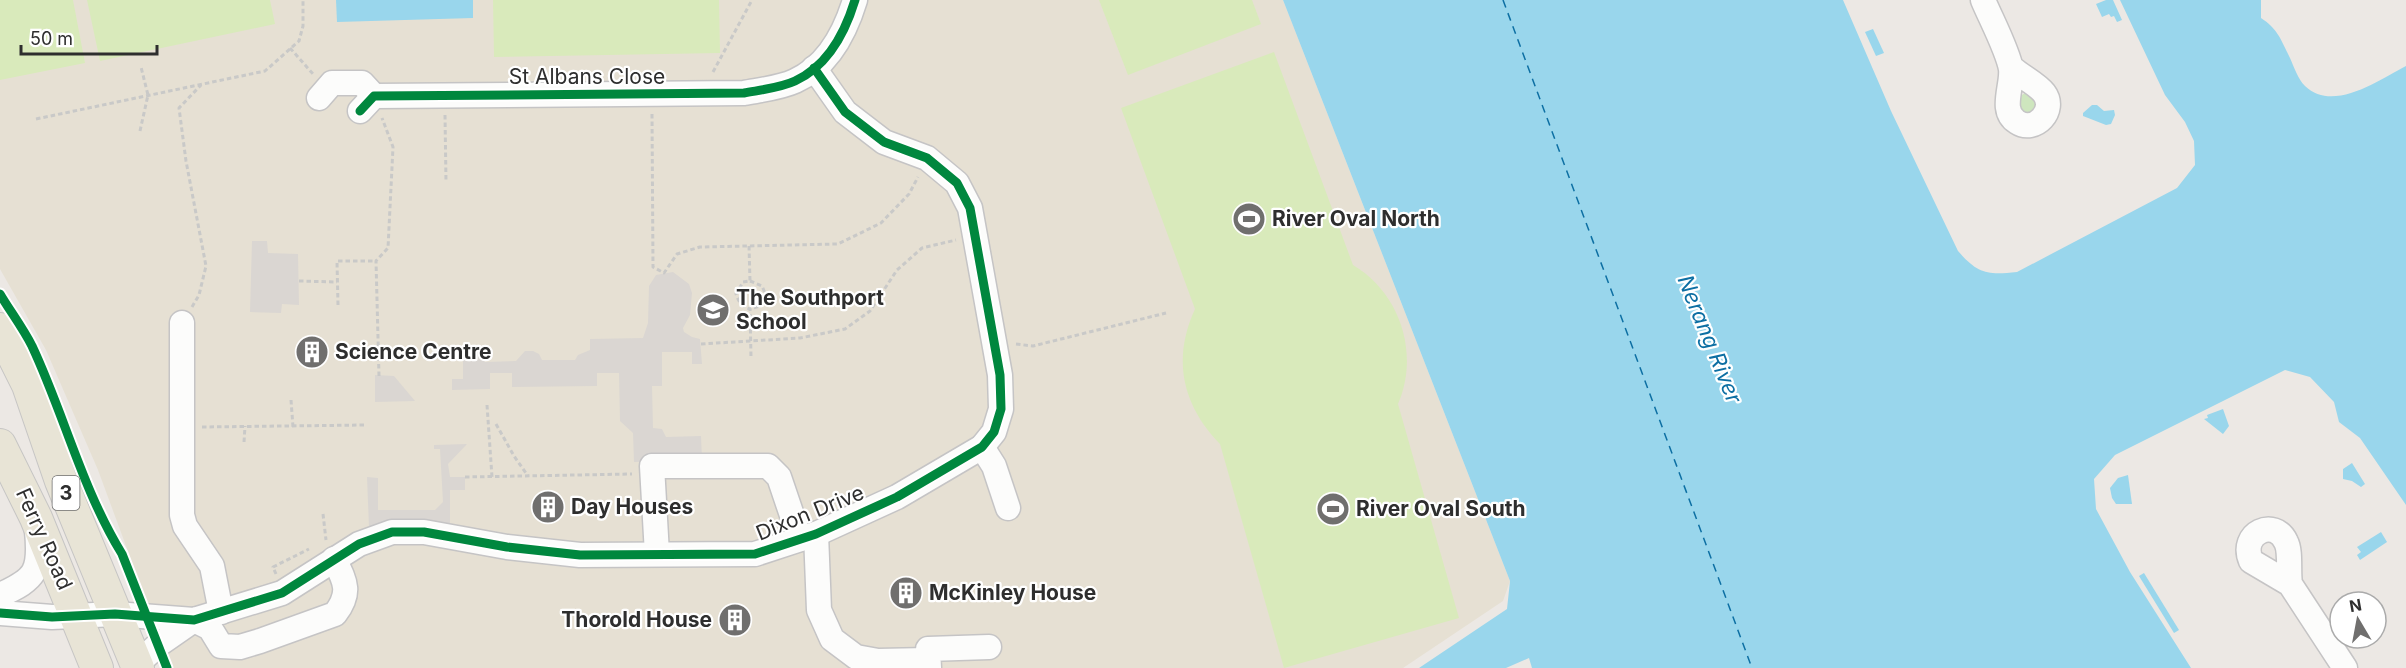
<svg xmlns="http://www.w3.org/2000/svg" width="2406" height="668" font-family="Inter,sans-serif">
  <rect width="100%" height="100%" fill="#ece8e4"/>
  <path fill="#e6e0d3" d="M0,0H1283L1510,581L1503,601L1403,668H171L98,470L46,350L0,269Z"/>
  <path fill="#cee6be" d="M2025,93H2029L2038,99L2035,113L2021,114L2019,97Z"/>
  <g fill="#d9eabb">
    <path d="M0,0H73L85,63L0,80Z"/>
    <path d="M87,0H270L275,24L100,61Z"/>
    <path d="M493,0H719L720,53L494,57Z"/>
    <path d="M1099,0H1252L1261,24L1128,75Z"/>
    <path d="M1274,52L1353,265C1400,293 1420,353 1398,404L1459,618L1284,668L1220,444C1182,405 1172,359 1195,309L1121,108Z"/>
  </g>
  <g fill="#dad6d2">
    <path d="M252,241H267L268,253L298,254L299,305L282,304L281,313L250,312Z"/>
    <path d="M673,272L689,284L692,293L690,315L683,328L684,332L692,337L700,339L702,364H692V352H662V386H652L653,428L662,429L666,437L701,436L702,460L634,462L633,433L620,421L619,373H597V386L512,387V373H490V389L452,390V379H463V351L479,352L485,362L516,361L525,351H533L539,354L542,360H575L578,355L590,350V339L643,338L648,323L649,286L656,275Z"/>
    <path d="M375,375L394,376L415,401L375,402Z"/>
    <path d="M467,444L448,464L450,477H465V490H450V526L392,522L369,527L367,477L378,478V510H435L443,502L440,449H434V445Z"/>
  </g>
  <g fill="#99d6ec">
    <path d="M336,0H473V18L337,22Z"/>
    <path d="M1283,0H1843L1891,111L1958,251C1978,274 1987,275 2017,272L2177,188L2195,165L2194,141L2185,122L2165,95L2120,0H2261V18C2278,29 2281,40 2290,58C2294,67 2298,79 2305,86C2333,113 2379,80 2406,66V505L2360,438L2339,422L2334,402L2310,377L2285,370L2115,455L2094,479L2096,509L2130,572L2191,668H1532L1529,658L1506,668H1419L1507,609L1510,581Z"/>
    <path d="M2106,0H2113L2122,20L2117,22L2114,16L2111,17L2109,14L2102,17L2096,4Z"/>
    <path d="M1873,29L1884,53L1876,56L1865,32Z"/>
    <path d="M2092,105H2097L2104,111L2114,110L2115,115L2111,124L2106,125L2083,116V113Z"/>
    <path d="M2223,409L2229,426L2223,434L2204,419L2208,418L2207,415Z"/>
    <path d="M2352,463L2365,484L2361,487L2352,481L2343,479V469Z"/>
    <path d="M2128,475L2132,504H2116L2112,498L2110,488L2118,478Z"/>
    <path d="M2381,532L2387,542L2360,560L2357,555L2361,552L2357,547Z"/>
    <path d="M2144,573L2179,630L2174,633L2139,576Z"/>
  </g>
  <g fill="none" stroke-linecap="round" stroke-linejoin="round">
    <path stroke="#0d6fa3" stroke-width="1.5" stroke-dasharray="8 6" stroke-linecap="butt" d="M1503,0L1752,668"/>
    <g stroke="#c5c4c5" stroke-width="27">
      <g id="minor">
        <path d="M1983,0C1991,19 2008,51 2011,69C2013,86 1999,111 2017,122C2035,134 2057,110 2044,93C2036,83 2020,76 2011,67"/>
        <path d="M319,98L332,83H362L374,96"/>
        <path d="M360,111L374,96L744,93C760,90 780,88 795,81C828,66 845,33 855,0"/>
        <path d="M182,323V515L185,526L212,566L221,612"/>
        <path d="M982,447L994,466L1008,508"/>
        <path d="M816,534L819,610L832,639L856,657L878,661L928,660"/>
        <path d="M657,554L652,466H768L779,477L800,539"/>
        <path d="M2290,584C2288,572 2291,551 2286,542C2275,517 2239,533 2251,561L2290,584L2345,668"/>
        <path d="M0,595C36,579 41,571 37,531"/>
        <path d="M0,613L52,617L115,614L194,620L282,593L359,544L392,532H424L507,547L580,555L755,554L816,534L897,497L982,447L994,432L1001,409L1000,375L970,208L957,183L927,158L884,142L845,112L814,68"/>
        <path d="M136,665L158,645L194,620L210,628L221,646L240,647L260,641L335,614C352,592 345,581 334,559"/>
        <path d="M929,668L928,649L989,647"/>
      </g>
    </g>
    <g stroke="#c6c5c4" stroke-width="34">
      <g id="major">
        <path d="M0,329L28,385L61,481L138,668"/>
        <path d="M0,445L36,518L97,668"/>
      </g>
    </g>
    <g stroke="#c9c9c8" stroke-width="3" stroke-dasharray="4.5 3" stroke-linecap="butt">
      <path d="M290,48L313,74"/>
      <path d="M713,72L752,0"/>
      <path d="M652,114L653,267L664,273L677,254L700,247L838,244L881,223L909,194L918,177"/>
      <path d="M445,115L446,182"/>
      <path d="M36,119L265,71L299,41L303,26V0"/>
      <path d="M140,131L148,95L141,67"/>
      <path d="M749,246L750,281L743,282L736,294C739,302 741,306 750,309L751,358"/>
      <path d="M299,281L337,282"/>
      <path d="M750,281L762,286L765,293V301L760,306L750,309"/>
      <path d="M338,305L337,261H376"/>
      <path d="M192,307L199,295L206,266L186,161L179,108L201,85"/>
      <path d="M701,344L800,338L845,329L870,311L897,270L922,248L956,240"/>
      <path d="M1016,344L1033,346L1166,313"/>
      <path d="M379,376L376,261L388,248L393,147L382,118"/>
      <path d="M291,400L293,427"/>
      <path d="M487,405L492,477"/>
      <path d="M496,424L514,456L528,476"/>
      <path d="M202,427L366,425"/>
      <path d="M244,442L245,426"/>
      <path d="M465,477L632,474"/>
      <path d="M323,514L326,540"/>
      <path d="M276,574L273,567L309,549"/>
    </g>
    <use href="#minor" stroke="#fcfcfb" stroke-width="24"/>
    <use href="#major" stroke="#e8e4d6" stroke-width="32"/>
    <g stroke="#fff" stroke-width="13">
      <g id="cycleway">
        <path d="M360,111L374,96L744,93C760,90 780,88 795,81C828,66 845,33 855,0"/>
        <path d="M0,294C10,311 23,328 32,346C64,414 82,489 122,554L167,668"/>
        <path d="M0,613L52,617L115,614L194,620L282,593L359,544L392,532H424L507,547L580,555L755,554L816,534L897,497L982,447L994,432L1001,409L1000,375L970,208L957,183L927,158L884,142L845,112L814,68"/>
      </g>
    </g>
    <use href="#cycleway" stroke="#00873e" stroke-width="9"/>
  </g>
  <defs>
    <g id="stadium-disc" transform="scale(1.725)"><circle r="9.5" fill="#706f6e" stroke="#fff"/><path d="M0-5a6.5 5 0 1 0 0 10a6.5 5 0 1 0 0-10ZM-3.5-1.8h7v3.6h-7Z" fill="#fff"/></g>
    <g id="school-disc" transform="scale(1.725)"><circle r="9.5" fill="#706f6e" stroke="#fff"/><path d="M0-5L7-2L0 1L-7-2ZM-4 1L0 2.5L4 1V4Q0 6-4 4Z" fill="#fff"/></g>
    <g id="building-disc" transform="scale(1.725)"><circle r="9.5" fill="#706f6e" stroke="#fff"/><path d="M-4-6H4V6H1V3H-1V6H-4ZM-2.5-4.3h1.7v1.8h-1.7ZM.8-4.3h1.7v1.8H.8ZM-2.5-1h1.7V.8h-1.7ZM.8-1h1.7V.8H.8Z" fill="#fff"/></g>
  </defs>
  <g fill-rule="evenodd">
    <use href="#stadium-disc" x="1249" y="219"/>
    <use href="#school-disc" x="713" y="310"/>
    <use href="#building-disc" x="312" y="352"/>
    <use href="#building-disc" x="548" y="507"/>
    <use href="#stadium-disc" x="1333" y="509"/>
    <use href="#building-disc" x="906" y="593"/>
    <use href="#building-disc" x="735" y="620"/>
  </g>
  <g text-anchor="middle" stroke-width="4.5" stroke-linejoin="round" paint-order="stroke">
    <rect fill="#fff" stroke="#6d6d6d" stroke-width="1.5" x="52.5" y="476" width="27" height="34" rx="4.5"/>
    <g font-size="20" font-weight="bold" fill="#2e2e2e">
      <text x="66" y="500">3</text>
    </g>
    <g font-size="21" fill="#2e2e2e" stroke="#fff">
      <text x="587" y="84">St Albans Close</text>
      <text transform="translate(810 513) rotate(-22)" y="7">Dixon Drive</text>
      <text transform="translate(44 539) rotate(66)" y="7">Ferry Road</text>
    </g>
    <g font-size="21" font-weight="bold" fill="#2e2e2e" stroke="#fff" text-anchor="start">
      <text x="1272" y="226">River Oval North</text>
      <text x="736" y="305">The Southport<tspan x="736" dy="24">School</tspan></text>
      <text x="335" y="359">Science Centre</text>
      <text x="571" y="514">Day Houses</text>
      <text x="1356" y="516">River Oval South</text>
      <text x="929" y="600">McKinley House</text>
      <text x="712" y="627" text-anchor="end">Thorold House</text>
    </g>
    <g font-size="22" font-style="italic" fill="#0d6fa3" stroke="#fff">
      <text transform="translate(1710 339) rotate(68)" y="8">Nerang River</text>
    </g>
  </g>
  <g transform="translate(2358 620) rotate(350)"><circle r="28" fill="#ffffff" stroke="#ababab" stroke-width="1.5"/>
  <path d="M0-4.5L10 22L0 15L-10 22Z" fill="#706f6e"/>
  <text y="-9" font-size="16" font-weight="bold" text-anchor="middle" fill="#2e2e2e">N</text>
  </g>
  <path d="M21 45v9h136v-9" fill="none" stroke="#2e2e2e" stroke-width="3"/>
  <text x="30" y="45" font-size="18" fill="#2e2e2e" stroke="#ffffff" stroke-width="4.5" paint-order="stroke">50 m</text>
</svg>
